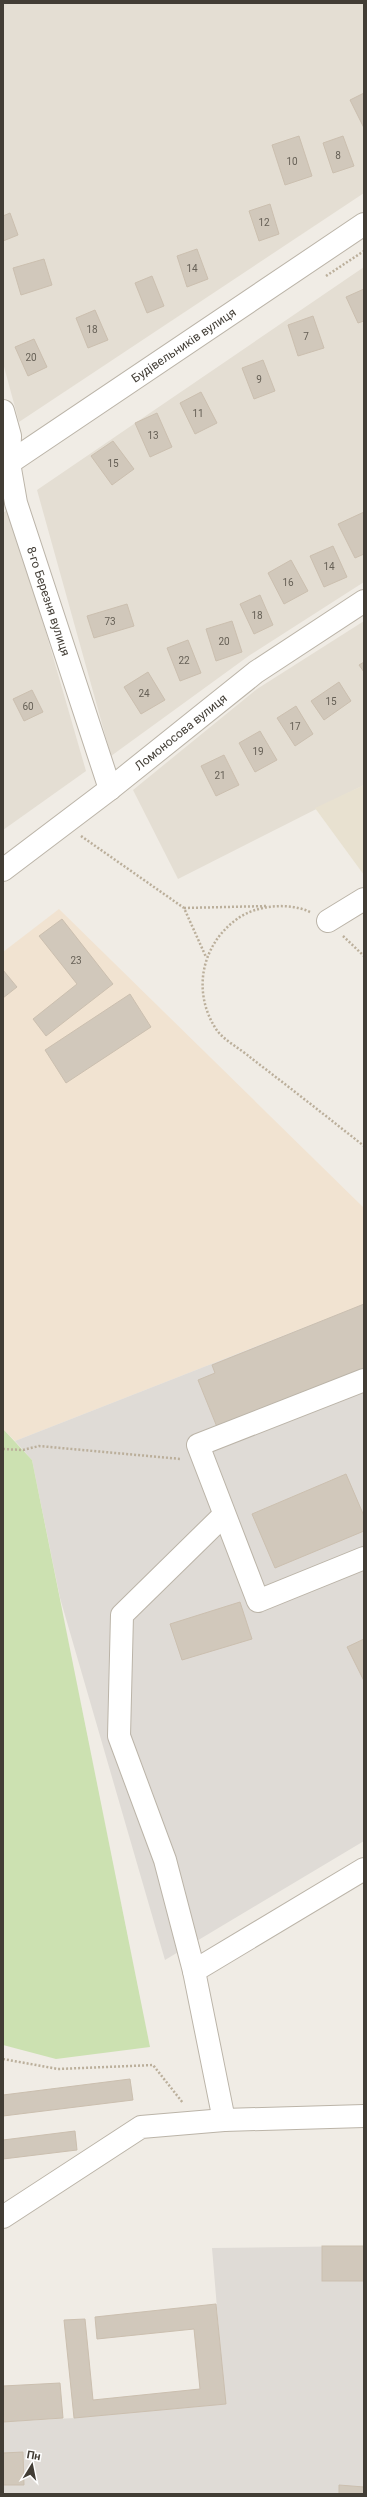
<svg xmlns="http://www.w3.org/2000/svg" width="367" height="2497" font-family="Roboto,sans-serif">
  <rect width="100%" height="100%" fill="#f0ece5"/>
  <g fill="#e4ded3">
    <path d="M3,3H364V193L19,422L3,363Z"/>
    <path d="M364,267V582L250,655L111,756L37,490Z"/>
    <path d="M10,508L86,771L3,830V513Z"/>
    <path d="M364,621V785L178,879L133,790L257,689Z"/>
  </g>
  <path fill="#f1e3d1" d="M59,909L364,1208V1304L15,1441L3,1429V952Z"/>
  <g fill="#dfdbd6">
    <path d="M364,1304V1841L165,1960L60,1598L32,1460L15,1441Z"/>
    <path d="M364,2246V2494H3V2422L74,2418L225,2404L212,2248Z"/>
  </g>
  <path fill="#e8e1d0" d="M364,785V875L315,808Z"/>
  <path fill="#cce1b1" d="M3,1429L32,1460L150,2047L56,2059L3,2045Z"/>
  <g fill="#d1c8bb" stroke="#cbbfaf">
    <path d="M364,93V128L350,100Z"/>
    <path d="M299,136L312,176L285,185L272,145Z"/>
    <path d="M343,136L354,166L333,173L323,143Z"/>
    <path d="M270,204L279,234L259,241L249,211Z"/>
    <path d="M10,213L18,235L3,241V216Z"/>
    <path d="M197,249L208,279L187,287L177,256Z"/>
    <path d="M44,259L52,285L21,295L13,268Z"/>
    <path d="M152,276L164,306L147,313L135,283Z"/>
    <path d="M364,289V321L358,323L346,297Z"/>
    <path d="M95,310L108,340L88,348L76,318Z"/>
    <path d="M313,316L324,348L298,356L288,325Z"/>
    <path d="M34,339L47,367L28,376L15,347Z"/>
    <path d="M263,360L275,391L254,399L242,368Z"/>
    <path d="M201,392L217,423L195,434L180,403Z"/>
    <path d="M157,413L172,447L150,457L135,423Z"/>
    <path d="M113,441L134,469L112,485L91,456Z"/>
    <path d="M364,512V554L355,558L338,524Z"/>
    <path d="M333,546L347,577L324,587L310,556Z"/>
    <path d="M291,560L308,591L284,604L268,573Z"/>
    <path d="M260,595L273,625L254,634L240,604Z"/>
    <path d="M127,604L134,626L94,638L87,616Z"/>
    <path d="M232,621L242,652L216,661L206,629Z"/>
    <path d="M188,640L201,673L180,681L167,648Z"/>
    <path d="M364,662V672L359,665Z"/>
    <path d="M148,672L165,700L141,714L124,687Z"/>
    <path d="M339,682L351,701L324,720L311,701Z"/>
    <path d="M32,690L43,712L24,721L13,699Z"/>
    <path d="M296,706L313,734L295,746L277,718Z"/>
    <path d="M260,731L277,760L255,772L239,743Z"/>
    <path d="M224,755L239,785L216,796L201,766Z"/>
    <path d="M62,919L113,984L46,1036L33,1019L77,984L39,936Z"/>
    <path d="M3,970L17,987L3,998Z"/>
    <path d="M130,994L151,1027L66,1083L45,1050Z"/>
    <path d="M364,1304V1369L217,1427L198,1380L215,1373L212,1365Z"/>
    <path d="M346,1474L364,1516V1531L275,1568L252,1514Z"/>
    <path d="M240,1602L252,1639L182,1660L170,1624Z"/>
    <path d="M364,1639V1681L347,1647Z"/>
    <path d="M130,2079L133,2100L3,2116V2095Z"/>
    <path d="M75,2131L77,2150L3,2159V2140Z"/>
    <rect x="322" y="2246" width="42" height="35"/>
    <path d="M216,2304L226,2404L74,2418L64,2320L85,2319L93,2400L200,2389L194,2329L97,2339L95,2317Z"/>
    <path d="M60,2383L63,2418L3,2422V2386Z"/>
    <path d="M23,2452L24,2485H3V2453Z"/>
    <path d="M339,2485L364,2487V2494H339Z"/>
  </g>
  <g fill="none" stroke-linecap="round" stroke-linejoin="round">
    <g stroke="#bbb4a8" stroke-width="24">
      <g id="minor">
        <path id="s1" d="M3,411L10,436L9,463L16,503L110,789"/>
        <path id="s2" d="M3,467L364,224"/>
        <path id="s3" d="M3,870L110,789L256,672L364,601"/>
        <path d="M328,921L364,899"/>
        <path d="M364,1380L198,1445L258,1601L364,1558"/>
        <path d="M194,1971L165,1860L119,1736L122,1615L224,1515"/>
        <path d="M224,2120L194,1971L364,1869"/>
        <path d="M3,2217L141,2127L224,2120L364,2116"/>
      </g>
    </g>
    <g stroke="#bbaf9b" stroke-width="2.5" stroke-dasharray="2 2" stroke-linecap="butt">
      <path d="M326,276L364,251"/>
      <path d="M81,836L184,908L206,957"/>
      <path d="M184,908L268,906"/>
      <path d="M310,912C289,902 256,905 237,919C201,945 192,992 216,1029C223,1040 241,1049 251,1058C289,1087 326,1116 364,1146"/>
      <path d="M343,936L364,956"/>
      <path d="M3,1449L23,1450L39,1446L181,1459"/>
      <path d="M3,2059L58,2069L153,2065L183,2103"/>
    </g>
    <use href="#minor" stroke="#fff" stroke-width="22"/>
  </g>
  <g text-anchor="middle" stroke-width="3" stroke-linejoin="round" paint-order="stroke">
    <g font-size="10" fill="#666056">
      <text x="338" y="159">8</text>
      <text x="292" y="165">10</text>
      <text x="264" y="226">12</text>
      <text x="192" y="272">14</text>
      <text x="92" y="333">18</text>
      <text x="306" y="340">7</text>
      <text x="31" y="361">20</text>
      <text x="259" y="383">9</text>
      <text x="198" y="417">11</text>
      <text x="153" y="439">13</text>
      <text x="113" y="467">15</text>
      <text x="329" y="570">14</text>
      <text x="288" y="586">16</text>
      <text x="257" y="619">18</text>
      <text x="110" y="625">73</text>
      <text x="224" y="645">20</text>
      <text x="184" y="664">22</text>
      <text x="144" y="697">24</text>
      <text x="331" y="705">15</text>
      <text x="28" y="710">60</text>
      <text x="295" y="730">17</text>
      <text x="258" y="755">19</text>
      <text x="220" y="779">21</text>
      <text x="76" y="964">23</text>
    </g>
    <g font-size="12" fill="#423d35" stroke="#fff">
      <text dy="4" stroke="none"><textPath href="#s2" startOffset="218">Будівельників вулиця</textPath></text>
      <text dy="4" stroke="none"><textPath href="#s1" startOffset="197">8-го Березня вулиця</textPath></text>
      <text dy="4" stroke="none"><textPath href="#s3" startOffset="225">Ломоносова вулиця</textPath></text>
    </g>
  </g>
  <rect width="367" height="2497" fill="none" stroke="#423d35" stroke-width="8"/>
  <g transform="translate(32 2465) rotate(10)" stroke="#ffffff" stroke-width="3" paint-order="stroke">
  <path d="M0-3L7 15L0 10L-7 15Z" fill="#423d35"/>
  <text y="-6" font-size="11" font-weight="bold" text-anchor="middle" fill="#423d35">Пн</text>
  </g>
</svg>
